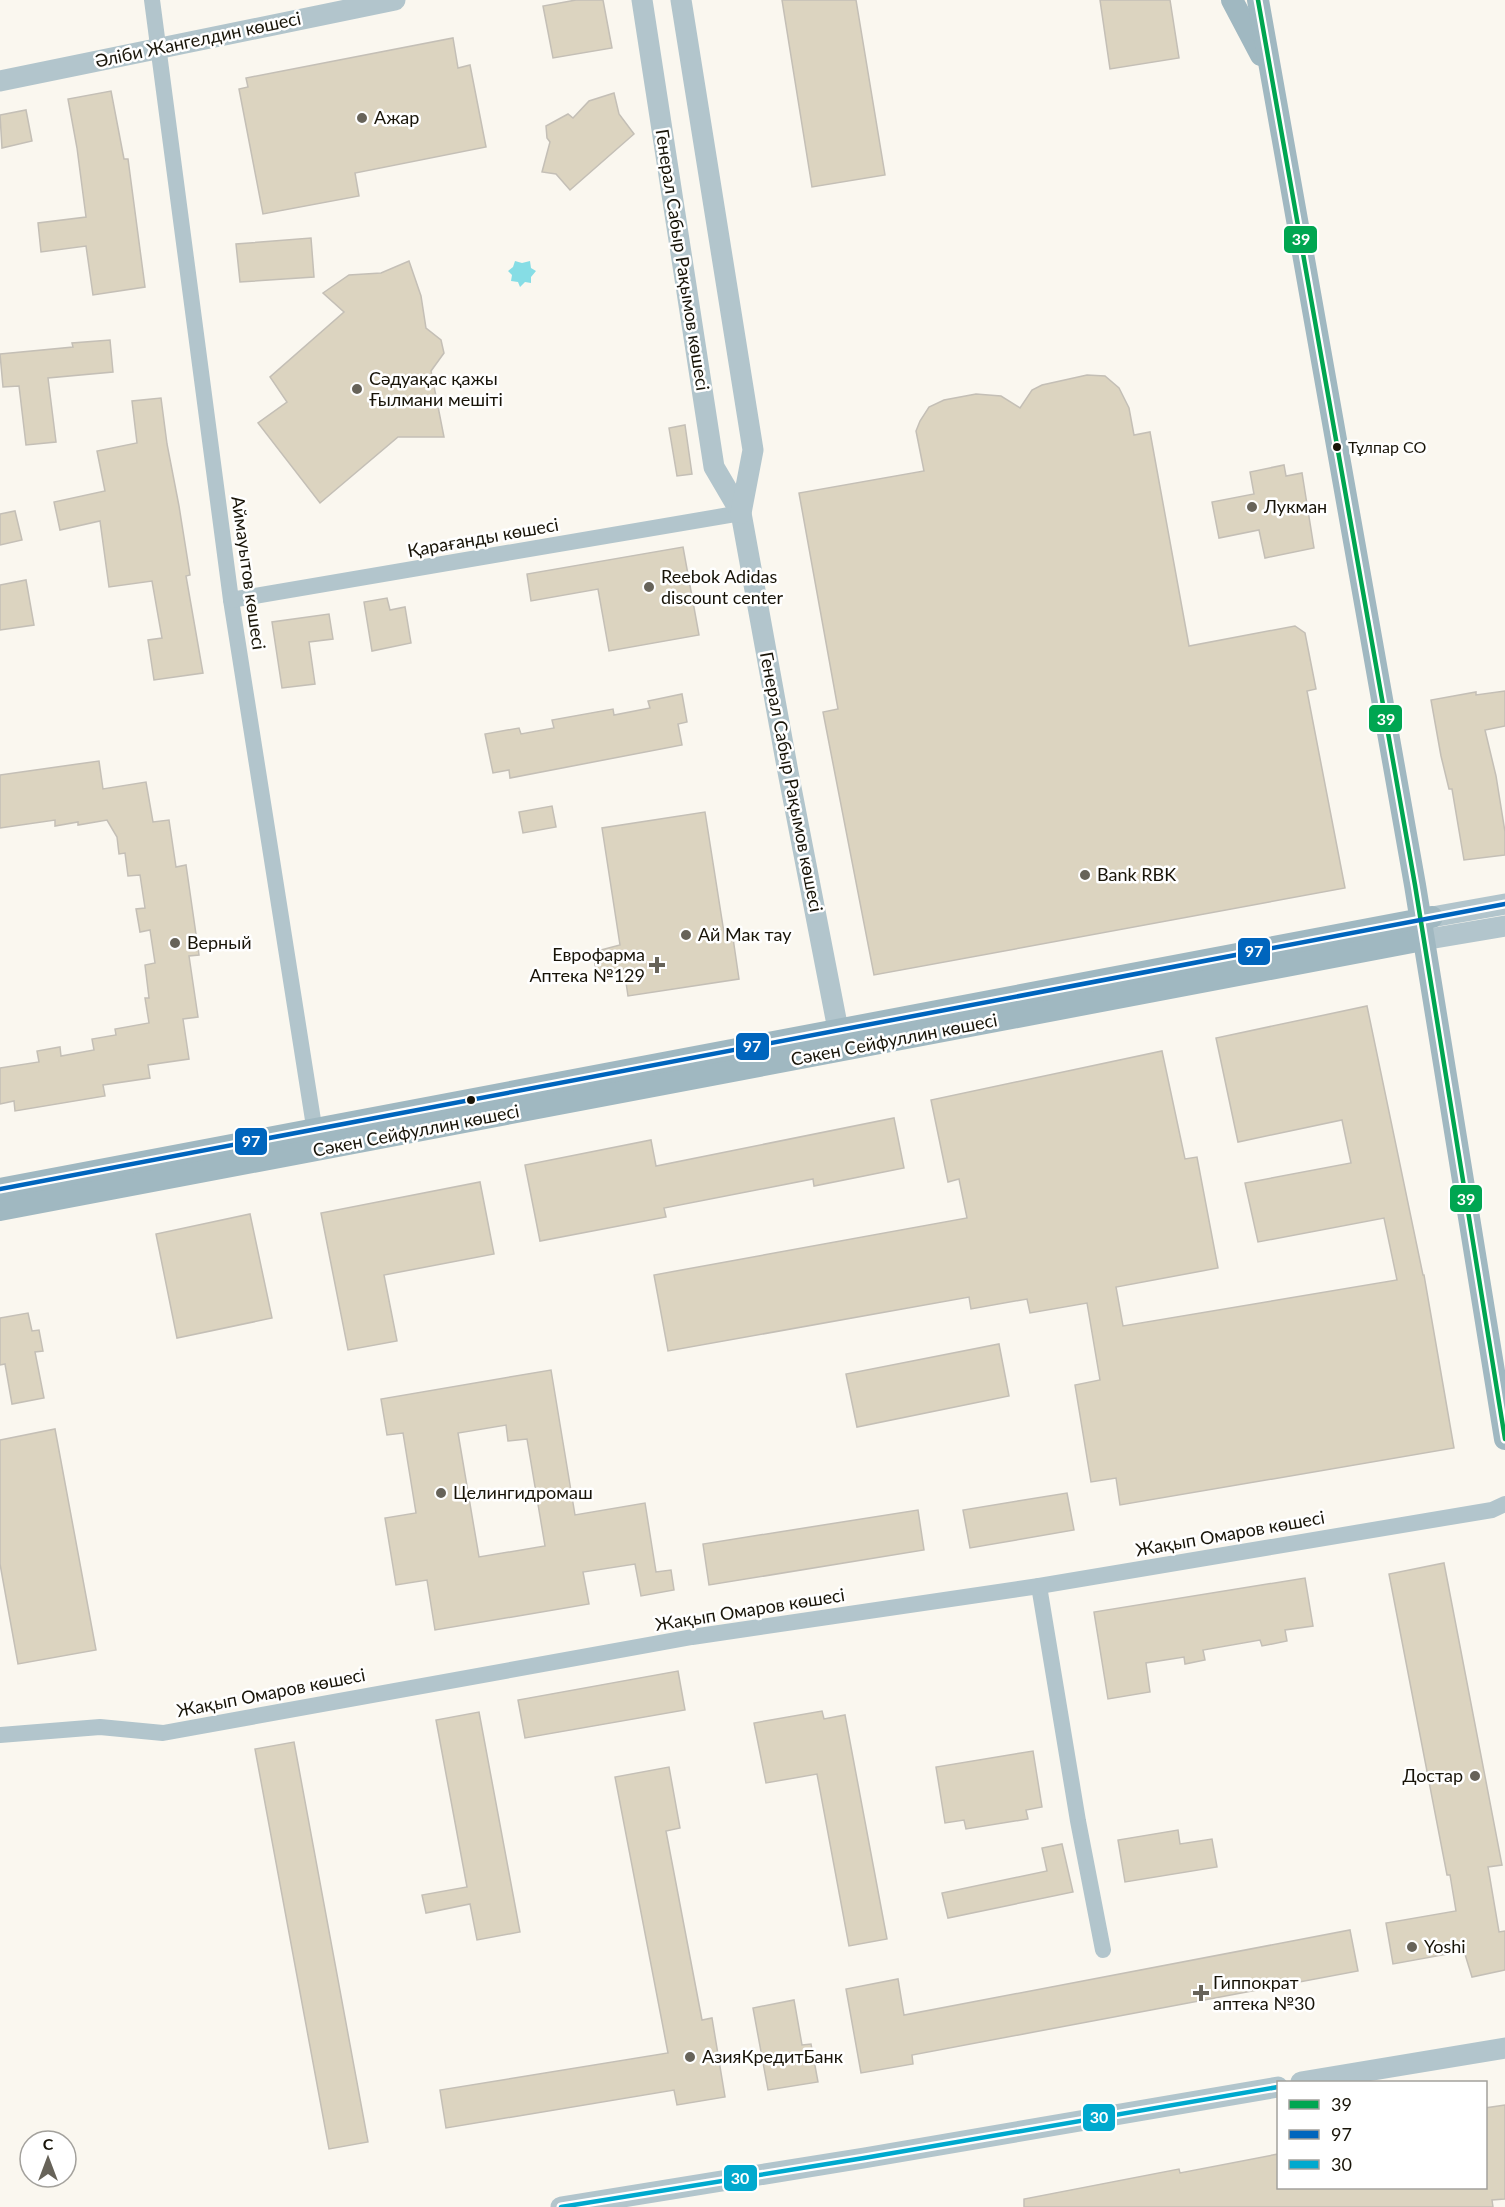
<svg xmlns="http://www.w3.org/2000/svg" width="1505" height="2207" font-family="Lato,sans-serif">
  <rect width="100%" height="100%" fill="#faf7ef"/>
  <path fill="#86dde5" d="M515,261L522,263L530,261L531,268L536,271L531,277V283L525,282L520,287L518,282L511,281L512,275L508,271L513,267Z"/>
  <g fill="#dcd4c0" stroke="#c4bfb6" stroke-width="1.5" fill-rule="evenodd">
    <path d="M576,0H603L612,48L553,58L543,6Z"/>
    <path d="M782,0H856L885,175L812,187Z"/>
    <path d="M1100,0H1170L1179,58L1110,69Z"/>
    <path d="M453,38L458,68L470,65L486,147L355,173L359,196L263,214L239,89L248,87L246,78Z"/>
    <path d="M111,91L124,159H128L145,287L93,295L86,246L41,252L38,223L86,217L77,148L68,99Z"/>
    <path d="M614,93L619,114L634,134L570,190L556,174L542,172L550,142L547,138L546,126L568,114L573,118L589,101Z"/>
    <path d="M26,110L32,141L2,148L0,115Z"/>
    <path d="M311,238L314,277L240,282L236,244Z"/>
    <path d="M409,261L421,296L426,328L441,340L444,353L431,371L444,437H398L320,503L258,423L287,402L270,377L344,312L323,293L349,275L381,273Z"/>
    <path d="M110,340L113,372L48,378L56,442L26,445L19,386L3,387L0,354L73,347L72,343Z"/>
    <path d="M1087,375L1105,376L1119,388L1129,408L1134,435L1150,432L1189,646L1295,626L1305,633L1316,689L1307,691L1345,888L874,975L823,712L838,709L799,493L924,471L916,431L920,421L929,407L944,400L976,394L1001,396L1020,408L1032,390L1042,385Z"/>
    <path d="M161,398L167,444L179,506L190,575L186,576L203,673L154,680L148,640L162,638L152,581L109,587L100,521L60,530L54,502L105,491L97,451L137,443L132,401Z"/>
    <path d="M685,425L692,474L677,476L669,428Z"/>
    <path d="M1284,465L1286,476L1302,473L1314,548L1265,558L1259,530L1219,538L1212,502L1254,494L1250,472Z"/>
    <path d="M15,511L22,540L0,545V514Z"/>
    <path d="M683,547L699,635L609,651L598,589L531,601L527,574Z"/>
    <path d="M26,580L34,625L0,630V585Z"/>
    <path d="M387,598L390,610L405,607L411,643L372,651L364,602Z"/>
    <path d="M329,614L333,639L309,642L315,684L282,688L272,622Z"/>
    <path d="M1505,691V726L1485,730L1496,776L1505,832V855L1464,860L1452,789H1449L1441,756L1431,700L1476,692V695Z"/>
    <path d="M682,694L687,722L678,724L682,745L510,778L509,770L493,773L485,734L519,728L521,734L554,728L552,720L613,709L614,715L650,708L648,701Z"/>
    <path d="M99,761L103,789L146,782L153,822L169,820L176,867L186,865L199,955L189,956L198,1017L183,1019L189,1059L148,1065L150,1078L103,1085L105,1096L15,1111L14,1101L0,1104V1068L39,1062L37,1051L60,1047L61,1056L94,1050L92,1039L116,1035L115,1029L149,1023L145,998H149L145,965L155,963L150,930L140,932L136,909L145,908L140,875L128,876L125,853L119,854L117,837L107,820L78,825V822L55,826V820L0,828V775Z"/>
    <path d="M552,806L556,827L523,833L519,812Z"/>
    <path d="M705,812L725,939L733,938L739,979L628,996L624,969L596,971L593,952L620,945L602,828Z"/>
    <path d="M1367,1006L1423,1275H1424L1454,1448L1120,1505L1116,1478L1091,1482L1075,1385L1100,1380L1087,1303L1030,1313L1027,1299L971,1309L969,1297L668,1351L654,1275L967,1218L959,1179L948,1182L931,1100L1162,1051L1185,1159L1197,1157L1218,1268L1116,1287L1123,1326L1397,1280L1384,1218L1258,1242L1245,1183L1351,1163L1342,1120L1238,1142L1216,1038Z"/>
    <path d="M894,1118L904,1168L814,1186L813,1179L664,1208L666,1217L540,1241L525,1165L651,1140L656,1166Z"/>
    <path d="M480,1182L494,1254L384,1275L397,1341L348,1350L321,1213Z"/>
    <path d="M250,1214L272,1318L177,1338L156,1234Z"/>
    <path d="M28,1313L32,1331L39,1330L43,1351L35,1352L44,1398L12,1404L5,1364L0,1365V1318Z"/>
    <path d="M999,1344L1009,1396L857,1427L846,1374Z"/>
    <path d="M551,1370L575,1515L645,1503L656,1572L671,1570L674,1590L641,1596L635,1564L583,1572L589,1604L435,1630L427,1580L396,1585L385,1518L416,1513L403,1433L387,1435L381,1399ZM506,1425L508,1441L527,1439L545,1546L479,1557L458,1433Z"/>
    <path d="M55,1429L96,1650L18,1664L0,1564V1440Z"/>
    <path d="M1067,1493L1074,1530L970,1548L963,1510Z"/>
    <path d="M918,1510L924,1550L709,1585L703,1544Z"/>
    <path d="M1444,1563L1502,1865L1488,1867L1499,1932L1505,1931V1970L1472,1977L1464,1951L1393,1964L1386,1923L1456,1911L1450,1875H1447L1389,1574Z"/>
    <path d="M1305,1578L1313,1626L1285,1630L1287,1641L1262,1646L1260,1640L1203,1650L1205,1660L1185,1664L1184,1657L1146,1663L1150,1692L1108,1699L1094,1612Z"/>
    <path d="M678,1671L685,1710L525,1738L518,1700Z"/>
    <path d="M822,1711L824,1719L845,1715L887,1939L849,1946L817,1774L766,1783L754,1723Z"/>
    <path d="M479,1712L520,1932L477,1940L470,1904L426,1913L422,1895L467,1887L436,1720Z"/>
    <path d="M294,1742L368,2142L329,2149L255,1749Z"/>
    <path d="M1033,1751L1042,1807L1026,1810L1028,1819L966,1829L964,1820L945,1823L936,1767Z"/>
    <path d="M669,1767L680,1828L666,1831L702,2020L712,2018L725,2097L677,2105L674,2090L446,2128L440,2090L668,2053L615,1777Z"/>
    <path d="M1178,1830L1180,1844L1212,1839L1217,1867L1125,1882L1118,1840Z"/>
    <path d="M1062,1844L1073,1892L948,1918L942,1893L1047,1871L1042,1848Z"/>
    <path d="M1350,1930L1358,1971L912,2055L913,2064L861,2073L846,1989L898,1979L904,2015Z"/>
    <path d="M794,2000L802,2045L811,2044L818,2082L768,2090L753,2008Z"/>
    <path d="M1505,2105V2199L1492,2200L1493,2207H1024V2199L1179,2169L1180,2173L1278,2154V2187H1485V2108Z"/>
  </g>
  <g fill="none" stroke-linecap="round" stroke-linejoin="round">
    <g stroke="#b2c5cc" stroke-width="16">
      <path d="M152,0L231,600L316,1139"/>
      <path d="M231,600L741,513"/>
      <path d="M1039,1586L1078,1821L1103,1950"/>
      <path d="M0,1735L100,1727L163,1733L692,1637L1039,1586L1492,1510L1505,1504"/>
    </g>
    <g stroke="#b2c5cc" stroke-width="21">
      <path d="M642,0L714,467L741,513L788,772L841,1045"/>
      <path d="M681,0L753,450L741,513"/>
      <path d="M0,81L395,0"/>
      <path d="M1432,917L1505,904"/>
      <path d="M1423,940L1505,926"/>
      <path d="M1301,2082L1505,2048"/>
      <path d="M561,2207L864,2158L1278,2087"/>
    </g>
    <g stroke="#a0b8c1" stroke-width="22">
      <path d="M1232,0L1261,55"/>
      <path d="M1258,0L1415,885L1505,1439"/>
      <path d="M0,1189L1432,917"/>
      <path d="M0,1210L1423,940"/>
    </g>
    <g stroke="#fff" stroke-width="9">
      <path id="bus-1" d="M1258,0L1415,885L1505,1439"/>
    </g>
    <g stroke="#fff" stroke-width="9">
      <path id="bus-2" d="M0,1189L1505,904"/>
    </g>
    <g stroke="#fff" stroke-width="9">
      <path id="bus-3" d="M561,2207L864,2158L1278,2087"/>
    </g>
    <use href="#bus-1" stroke="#00a651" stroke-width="4.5"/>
    <use href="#bus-2" stroke="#0065bd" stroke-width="4.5"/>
    <use href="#bus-3" stroke="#00a9ce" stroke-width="4.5"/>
  </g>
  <g fill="#676359" stroke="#fff" stroke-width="2">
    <circle cx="362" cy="118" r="6"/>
    <circle cx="357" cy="389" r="6"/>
    <circle cx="1252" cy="507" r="6"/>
    <circle cx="649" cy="587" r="6"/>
    <circle cx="1085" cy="875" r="6"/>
    <circle cx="686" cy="935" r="6"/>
    <circle cx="175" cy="943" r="6"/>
    <path d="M654 956h6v6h6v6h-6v6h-6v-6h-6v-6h6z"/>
    <circle cx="441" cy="1493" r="6"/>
    <circle cx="1475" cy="1776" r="6"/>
    <circle cx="1412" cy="1947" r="6"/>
    <path d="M1198 1984h6v6h6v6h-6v6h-6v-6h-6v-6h6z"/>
    <circle cx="690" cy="2057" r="6"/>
  </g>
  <g fill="#181408" stroke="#fff" stroke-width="2">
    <circle cx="1337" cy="447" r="5"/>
    <circle cx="471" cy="1100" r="5"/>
  </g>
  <g text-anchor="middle" stroke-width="5" stroke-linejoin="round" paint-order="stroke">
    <g font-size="16" fill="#181408" stroke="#fff" text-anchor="start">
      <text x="1348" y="453">Тұлпар СО</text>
    </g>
    <g font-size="18" fill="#181408" stroke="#fff">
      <text transform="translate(198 40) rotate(-12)" y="6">Әліби Жангелдин көшесі</text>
      <text transform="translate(682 260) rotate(81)" y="6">Генерал Сабыр Рақымов көшесі</text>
      <text transform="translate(483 538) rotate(-10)" y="6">Қарағанды көшесі</text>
      <text transform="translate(248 573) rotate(82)" y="6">Аймауытов көшесі</text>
      <text transform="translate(791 782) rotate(79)" y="6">Генерал Сабыр Рақымов көшесі</text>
      <text transform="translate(894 1040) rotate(-11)" y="6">Сәкен Сейфуллин көшесі</text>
      <text transform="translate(416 1131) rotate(-11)" y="6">Сәкен Сейфуллин көшесі</text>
      <text transform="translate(1230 1534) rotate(-10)" y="6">Жақып Омаров көшесі</text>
      <text transform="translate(750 1610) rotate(-9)" y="6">Жақып Омаров көшесі</text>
      <text transform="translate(271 1693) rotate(-11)" y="6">Жақып Омаров көшесі</text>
    </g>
    <g font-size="18" fill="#181408" stroke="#fff" text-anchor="start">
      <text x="374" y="124">Ажар</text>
      <text x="369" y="385">Сәдуақас қажы<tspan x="369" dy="21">Ғылмани мешіті</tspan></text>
      <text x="1264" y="513">Лукман</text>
      <text x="661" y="583">Reebok Adidas<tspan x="661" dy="21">discount center</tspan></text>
      <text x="1097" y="881">Bank RBK</text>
      <text x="698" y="941">Ай Мак тау</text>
      <text x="187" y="949">Верный</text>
      <text x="645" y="961" text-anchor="end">Еврофарма<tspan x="645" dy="21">Аптека №129</tspan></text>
      <text x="453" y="1499">Целингидромаш</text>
      <text x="1463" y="1782" text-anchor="end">Достар</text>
      <text x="1424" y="1953">Yoshi</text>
      <text x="1213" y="1989">Гиппократ<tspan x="1213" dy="21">аптека №30</tspan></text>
      <text x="702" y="2063">АзияКредитБанк</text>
    </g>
  </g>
  <g stroke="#fff" stroke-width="2">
    <rect x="1283" y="225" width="35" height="29" rx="6" fill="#00a651"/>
    <rect x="1368" y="704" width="35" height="29" rx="6" fill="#00a651"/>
    <rect x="1237" y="937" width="34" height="29" rx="6" fill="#0065bd"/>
    <rect x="735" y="1032" width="35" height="29" rx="6" fill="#0065bd"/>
    <rect x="234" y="1127" width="34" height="29" rx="6" fill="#0065bd"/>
    <rect x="1449" y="1184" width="34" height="29" rx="6" fill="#00a651"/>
    <rect x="1082" y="2103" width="34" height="29" rx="6" fill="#00a9ce"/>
    <rect x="723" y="2164" width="35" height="28" rx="6" fill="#00a9ce"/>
  </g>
  <g font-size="16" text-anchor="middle" font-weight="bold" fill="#fff">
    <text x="1301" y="245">39</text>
    <text x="1386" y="725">39</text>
    <text x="1254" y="957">97</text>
    <text x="752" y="1052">97</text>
    <text x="251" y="1147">97</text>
    <text x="1466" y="1205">39</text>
    <text x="1099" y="2123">30</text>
    <text x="740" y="2184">30</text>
  </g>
  <rect x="1277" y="2081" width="210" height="108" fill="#ffffff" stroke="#a3a19c" stroke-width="1.5"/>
  <rect x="1289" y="2100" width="30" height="9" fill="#00a651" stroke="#a3a19c" stroke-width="1.5"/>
  <text x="1331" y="2111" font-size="18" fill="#181408">39</text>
  <rect x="1289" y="2130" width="30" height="9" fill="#0065bd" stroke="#a3a19c" stroke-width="1.5"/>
  <text x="1331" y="2141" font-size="18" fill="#181408">97</text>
  <rect x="1289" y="2160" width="30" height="9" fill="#00a9ce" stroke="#a3a19c" stroke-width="1.5"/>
  <text x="1331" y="2171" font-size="18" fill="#181408">30</text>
  <g transform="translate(48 2159)"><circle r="28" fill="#ffffff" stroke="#a3a19c" stroke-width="1.5"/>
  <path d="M0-4.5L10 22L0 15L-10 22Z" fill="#676359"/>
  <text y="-9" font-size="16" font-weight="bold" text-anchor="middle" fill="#181408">С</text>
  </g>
</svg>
